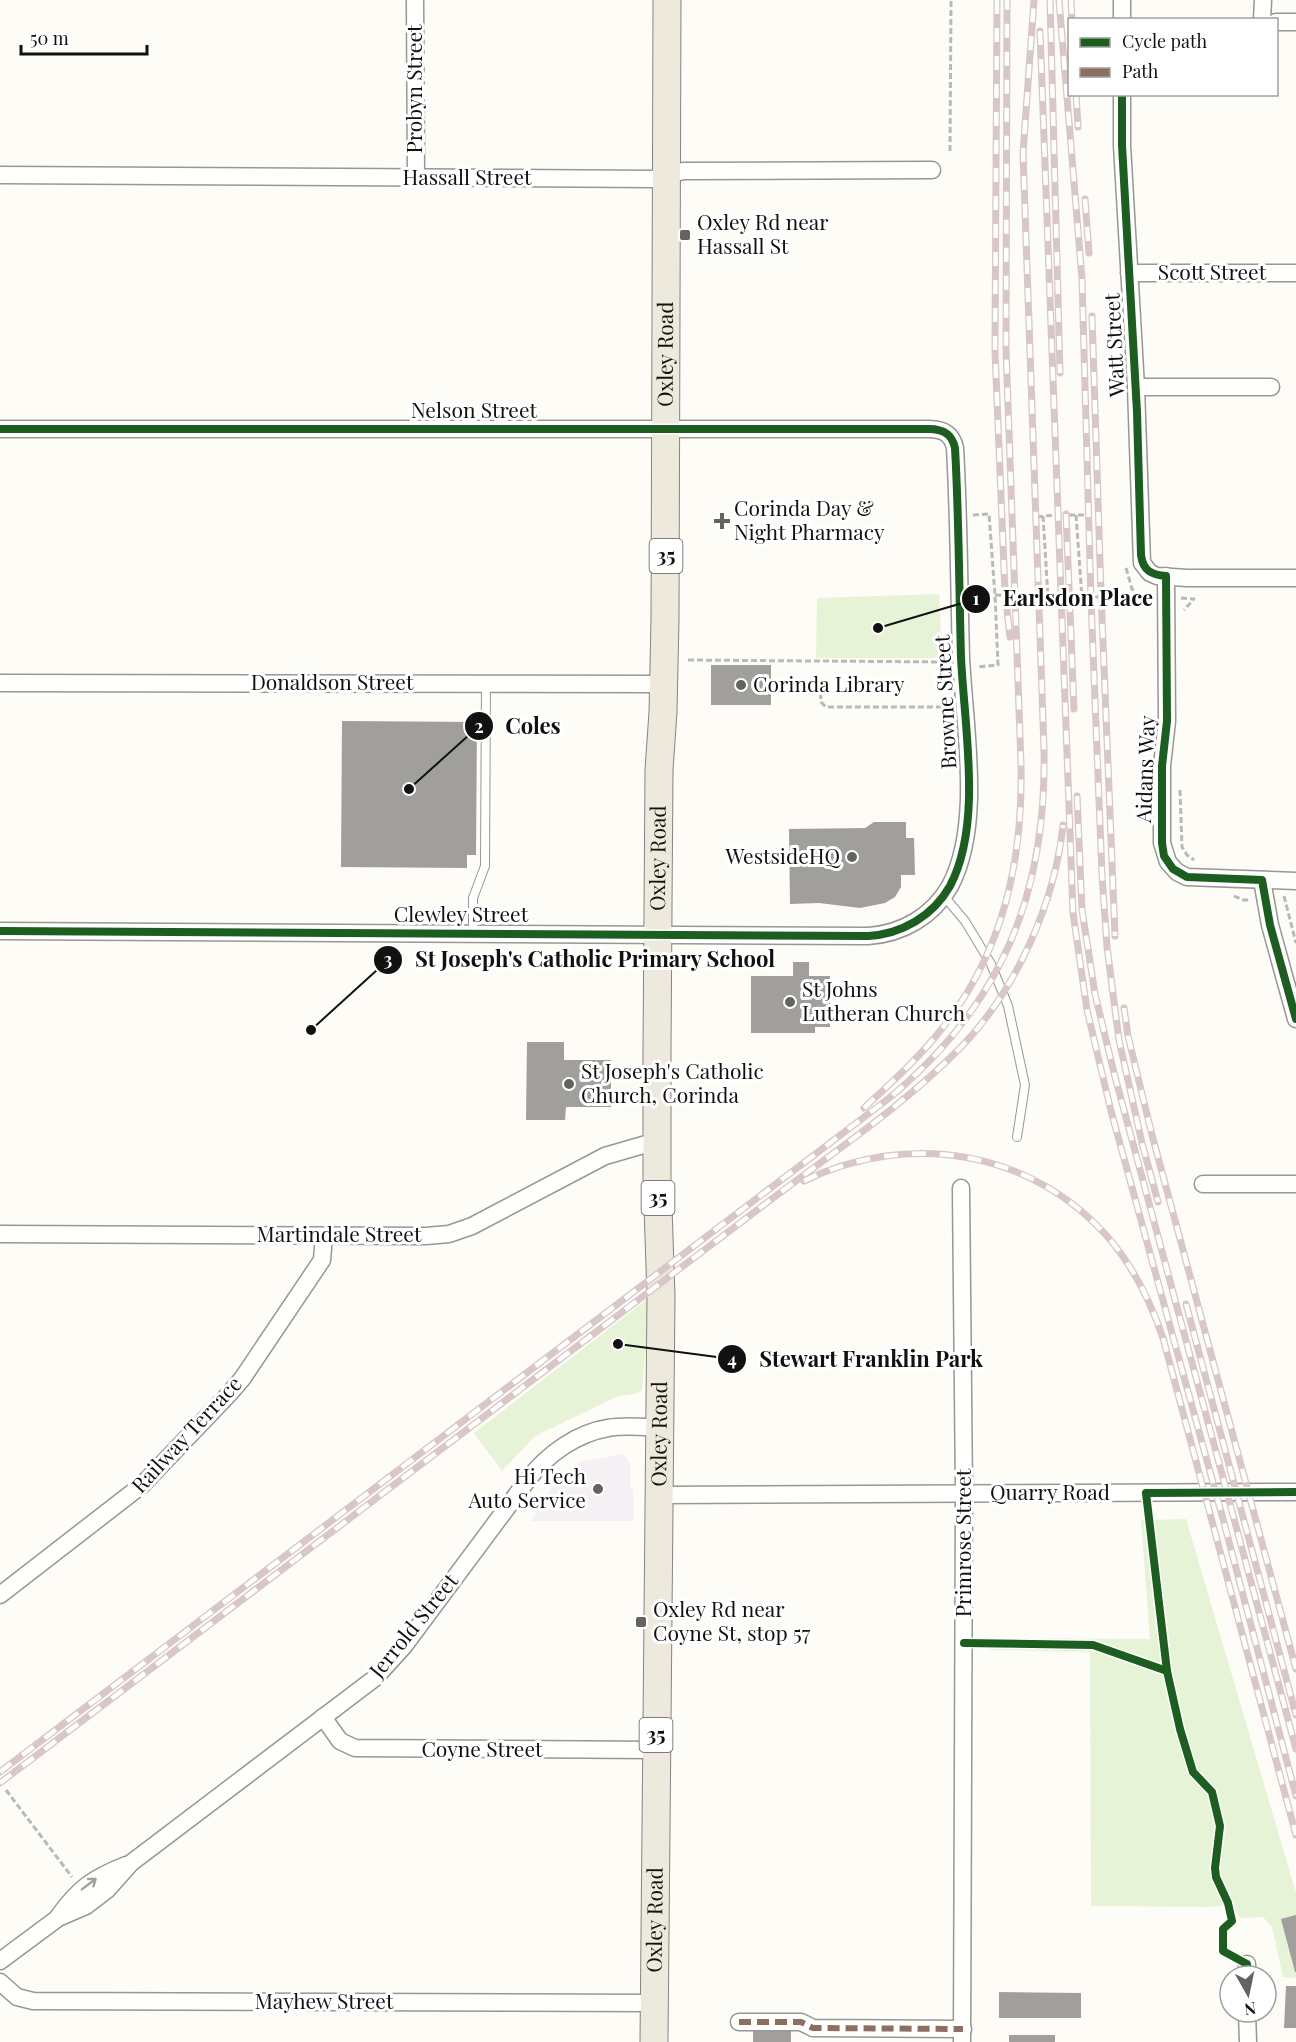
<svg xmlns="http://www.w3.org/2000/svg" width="1296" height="2042" font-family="'Playfair Display',serif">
  <rect width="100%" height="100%" fill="#fdfcf7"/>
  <path fill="#f5f0f3" d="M621,1454L628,1459L631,1467L630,1485L633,1490L634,1521H531L555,1482L580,1462Z"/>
  <g fill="#e7f3d7">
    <path d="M939,594L942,658H816L817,598Z"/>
    <path d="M650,1297L642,1390L638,1393L616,1397L535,1436L502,1471L474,1433Z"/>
    <path d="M1186,1519L1296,1893V1978L1283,1977L1272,1927L1263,1917L1240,1918L1232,1905L1207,1907L1091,1906L1090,1652L989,1650V1638L1150,1639L1141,1520Z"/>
  </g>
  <g fill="#a19f9c">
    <rect x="711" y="665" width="60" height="40"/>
    <path d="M342,721L477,722L476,855H467V868L341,867Z"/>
    <path d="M874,822H906V838H914L915,875H901V887L895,897L885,903L860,908L819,903L790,904L789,829L865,828Z"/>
    <path d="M793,962H809V976H830V1027H815V1033H751V976H793Z"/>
    <path d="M527,1042H564V1060H611V1107H566L565,1120H526Z"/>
    <path d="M1296,1915V1972H1295L1281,1919Z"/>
    <path d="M1286,1986H1296V2028H1284Z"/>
    <path d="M999,1992L1081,1993V2018H999Z"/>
    <rect x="753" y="2026" width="38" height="16"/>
    <rect x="1009" y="2035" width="46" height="7"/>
  </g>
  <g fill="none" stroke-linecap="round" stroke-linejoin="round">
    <g stroke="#979795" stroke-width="10">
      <g id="lane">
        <path d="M943,895L965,921L991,964L1008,1006L1025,1085L1017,1137"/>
        <path d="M473,933V898L485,866L486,682"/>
      </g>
    </g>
    <g stroke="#979795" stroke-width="19">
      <g id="street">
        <path d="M415,0L416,178"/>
        <path d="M1122,0V20"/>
        <path d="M1262,20L1263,0"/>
        <path d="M1276,22H1296"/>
        <path d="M1122,94V145L1136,387L1142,563L1150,573L1157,576L1187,578H1296"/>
        <path d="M0,175L653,179L683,171L932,170"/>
        <path d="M1129,273H1296"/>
        <path d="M1136,387H1271"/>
        <path d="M0,429H929C943,429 952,434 955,448C959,517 959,587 961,657C964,725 983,824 950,886C933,916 902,934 868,936L0,931"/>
        <path d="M1166,576L1167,721L1162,766V843L1168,862L1177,872L1187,877L1296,881"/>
        <path d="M0,683L664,684"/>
        <path d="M1262,880L1270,925L1296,1019"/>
        <path d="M1203,1184H1296"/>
        <path d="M961,1188L964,1493L962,2042"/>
        <path d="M0,1234L426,1236L449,1234L472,1226L605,1156L657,1141"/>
        <path d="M659,1495L1296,1492"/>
        <path d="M0,1595L142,1485L229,1394L242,1379L322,1260L324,1236"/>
        <path d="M323,1717L340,1741L355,1748L656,1750"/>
        <path d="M58,1917C79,1888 93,1878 126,1865"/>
        <path d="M0,1961L58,1918L86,1906L107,1890L131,1863L375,1678L404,1646L529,1478C548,1454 577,1433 608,1428C624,1425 643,1427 660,1428"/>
        <path d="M1247,1964V1976"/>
        <path d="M0,1982L17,1997L33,2001L654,2003"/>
        <path d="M1247,2012L1248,2042"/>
        <path d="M739,2022H801L813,2028L963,2029"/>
      </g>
    </g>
    <g stroke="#858482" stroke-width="29">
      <g id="primary">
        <path id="s1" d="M654,2042L661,1296L657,1178V1049L659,770L663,712L665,619L667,0"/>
      </g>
    </g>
    <g stroke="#b9b9b8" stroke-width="3" stroke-dasharray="6 3" stroke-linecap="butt">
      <path d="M950,151L951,0"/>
      <path d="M973,515L989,514L995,595L998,665L978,667"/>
      <path d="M1069,515H1085"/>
      <path d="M1076,515L1082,598"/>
      <path d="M1043,516L1048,597"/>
      <path d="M1037,517L1053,515"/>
      <path d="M1126,568L1132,589L1144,598"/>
      <path d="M1181,598L1194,599L1184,610"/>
      <path d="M1148,605L1144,598H1150"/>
      <path d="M688,660L947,662"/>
      <path d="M820,684L821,702L826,707H948"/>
      <path d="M1180,790L1182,847L1187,855L1194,860"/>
      <path d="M1234,896L1243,900H1251"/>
      <path d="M1284,896L1296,943"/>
      <path d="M6,1790L72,1877"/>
    </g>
    <use href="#lane" stroke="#fffffe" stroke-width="8"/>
    <use href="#street" stroke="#fffffe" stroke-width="16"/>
    <use href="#primary" stroke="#ede9dc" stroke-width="27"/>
    <g stroke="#d9c6c7" stroke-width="7">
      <g id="rail">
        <path d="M997,0L995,351L1005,592L1010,637"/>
        <path d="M1050,0L1060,373"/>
        <path d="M1059,0L1082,279L1091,600L1102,875L1107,947L1119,1040L1142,1143L1158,1202"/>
        <path d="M1071,0L1072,20"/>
        <path d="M1040,31L1073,913L1087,1010L1111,1111L1223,1519L1296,1796"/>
        <path d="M1076,94L1078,127"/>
        <path d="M1085,199L1089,253"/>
        <path d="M1092,316L1101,593L1115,936"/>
        <path d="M1066,514L1074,709"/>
        <path d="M1077,796L1082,910L1095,994L1114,1073L1296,1749"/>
        <path d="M1124,1008L1128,1036L1152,1135L1296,1669"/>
        <path d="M864,1108C892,1082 921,1056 944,1026C1004,949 1023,860 1021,764L1006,349L1007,0"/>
        <path d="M804,1181C909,1130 1035,1150 1112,1242C1135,1270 1151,1303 1163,1338L1296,1835"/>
        <path d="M1186,1304L1296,1715"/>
        <path d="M0,1772L888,1099C1001,1006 1047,895 1044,749L1023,153L1034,0"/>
        <path d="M0,1783L765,1204C832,1153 905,1105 963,1045C1017,988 1055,902 1063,825"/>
      </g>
    </g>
    <use href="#rail" stroke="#fff" stroke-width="4.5" stroke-dasharray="14" stroke-linecap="butt"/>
    <path stroke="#b9b9b8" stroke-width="3" stroke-dasharray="6 3" stroke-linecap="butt" d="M995,595L1048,597H1124"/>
    <path stroke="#8d6e63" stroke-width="6" stroke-dasharray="12 6" stroke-linecap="butt" d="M739,2022H801L813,2028L963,2029"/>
    <g stroke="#fff" stroke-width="11">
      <g id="cycleway">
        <path d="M1122,94V145L1137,412L1141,555C1143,571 1152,575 1166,576L1167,721L1162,766V843L1164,856L1173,869L1187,877L1262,880L1270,925L1296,1019"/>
        <path d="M0,429H929C943,429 952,434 955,448C959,517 959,587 961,657C964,725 983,824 950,886C933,916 902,934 868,936L0,931"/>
        <path d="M964,1643L1093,1645L1167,1671"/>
        <path d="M1247,1976V1964L1223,1951V1929L1232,1921L1228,1903L1216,1877L1215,1868L1220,1826L1212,1792L1193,1772L1180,1729L1167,1671L1146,1493L1296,1492"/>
      </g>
    </g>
    <use href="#cycleway" stroke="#1b5e20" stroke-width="8"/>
  </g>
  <defs><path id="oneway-shaft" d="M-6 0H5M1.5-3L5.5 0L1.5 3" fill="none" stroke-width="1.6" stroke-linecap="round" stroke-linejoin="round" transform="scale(1.5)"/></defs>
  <use stroke="#a0a09f" href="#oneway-shaft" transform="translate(89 1884) rotate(-37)"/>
  <g fill="#646362" stroke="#fff" stroke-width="2">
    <rect x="679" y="229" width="12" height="12" rx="3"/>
    <path d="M719 512h6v6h6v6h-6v6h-6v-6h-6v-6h6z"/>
    <circle cx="741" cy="685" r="6"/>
    <circle cx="852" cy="857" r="6"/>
    <circle cx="790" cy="1002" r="6"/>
    <circle cx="569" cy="1084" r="6"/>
    <circle cx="598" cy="1489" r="6"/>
    <rect x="635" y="1616" width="12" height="12" rx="3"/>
  </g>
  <g text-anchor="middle" stroke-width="6" stroke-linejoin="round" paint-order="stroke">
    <g fill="#fff" stroke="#585858" stroke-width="1.5">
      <rect x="649.5" y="539" width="33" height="34" rx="4.5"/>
      <rect x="641.5" y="1181" width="33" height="34" rx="4.5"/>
      <rect x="639.5" y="1718" width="33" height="34" rx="4.5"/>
    </g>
    <g font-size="20" font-weight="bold" fill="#111">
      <text x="666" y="563">35</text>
      <text x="658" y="1205">35</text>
      <text x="656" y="1742">35</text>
    </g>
    <g font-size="21" fill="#111" stroke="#fff">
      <text transform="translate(415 89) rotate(-90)" y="7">Probyn Street</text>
      <text x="467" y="185">Hassall Street</text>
      <text x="1212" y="280">Scott Street</text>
      <text transform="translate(1115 345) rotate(-93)" y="7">Watt Street</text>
      <text dy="7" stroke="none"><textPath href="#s1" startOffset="1688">Oxley Road</textPath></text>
      <text x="474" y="418">Nelson Street</text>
      <text x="332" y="690">Donaldson Street</text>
      <text transform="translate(946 702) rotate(-93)" y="7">Browne Street</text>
      <text transform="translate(1146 769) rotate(-88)" y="7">Aidans Way</text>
      <text dy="7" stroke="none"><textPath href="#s1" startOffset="1184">Oxley Road</textPath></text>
      <text x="461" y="922">Clewley Street</text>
      <text x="339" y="1242">Martindale Street</text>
      <text transform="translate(187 1435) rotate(-47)" y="7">Railway Terrace</text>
      <text dy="7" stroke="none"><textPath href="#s1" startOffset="608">Oxley Road</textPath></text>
      <text x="1050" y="1500">Quarry Road</text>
      <text transform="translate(964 1543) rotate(-90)" y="7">Primrose Street</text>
      <text transform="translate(414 1626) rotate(-51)" y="7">Jerrold Street</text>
      <text x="482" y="1757">Coyne Street</text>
      <text dy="7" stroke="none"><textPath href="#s1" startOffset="122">Oxley Road</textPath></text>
      <text x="324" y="2009">Mayhew Street</text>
    </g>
    <g font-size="21" fill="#111" stroke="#fff" text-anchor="start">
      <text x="697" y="230">Oxley Rd near<tspan x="697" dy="24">Hassall St</tspan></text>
      <text x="734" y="516">Corinda Day &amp;<tspan x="734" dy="24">Night Pharmacy</tspan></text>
      <text x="753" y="692">Corinda Library</text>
      <text x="840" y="864" text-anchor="end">WestsideHQ</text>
      <text x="802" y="997">St Johns<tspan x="802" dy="24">Lutheran Church</tspan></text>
      <text x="581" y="1079">St Joseph's Catholic<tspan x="581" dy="24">Church, Corinda</tspan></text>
      <text x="586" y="1484" text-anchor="end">Hi Tech<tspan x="586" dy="24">Auto Service</tspan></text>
      <text x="653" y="1617">Oxley Rd near<tspan x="653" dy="24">Coyne St, stop 57</tspan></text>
    </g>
  </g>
  <path fill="none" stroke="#111" stroke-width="2" d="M878 628L976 599M409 789L479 726M311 1030L388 960M618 1344L732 1359"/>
  <g fill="#111" stroke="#fff" stroke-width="2">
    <circle cx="878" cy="628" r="6"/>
    <circle cx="409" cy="789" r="6"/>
    <circle cx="311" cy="1030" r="6"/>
    <circle cx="618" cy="1344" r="6"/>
    <circle cx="976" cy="599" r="15"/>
    <circle cx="479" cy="726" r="15"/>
    <circle cx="388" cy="960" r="15"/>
    <circle cx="732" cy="1359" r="15"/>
  </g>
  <g font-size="18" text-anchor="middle" font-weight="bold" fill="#fff">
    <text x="976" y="605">1</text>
    <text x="479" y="733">2</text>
    <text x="388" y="966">3</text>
    <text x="732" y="1366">4</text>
  </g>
  <g font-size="22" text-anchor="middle" font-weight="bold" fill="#111" stroke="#fff" stroke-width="6" stroke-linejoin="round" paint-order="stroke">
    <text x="1078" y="606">Earlsdon Place</text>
    <text x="533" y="734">Coles</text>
    <text x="595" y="967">St Joseph's Catholic Primary School</text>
    <text x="871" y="1367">Stewart Franklin Park</text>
  </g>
  <rect x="1068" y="18" width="210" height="78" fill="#ffffff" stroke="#a0a0a0" stroke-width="1.5"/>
  <rect x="1080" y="38" width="30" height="9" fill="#1b5e20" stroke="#a0a0a0" stroke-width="1.5"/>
  <text x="1122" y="48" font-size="18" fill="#111111">Cycle path</text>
  <rect x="1080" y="68" width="30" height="9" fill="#8d6e63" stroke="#a0a0a0" stroke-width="1.5"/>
  <text x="1122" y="78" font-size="18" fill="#111111">Path</text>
  <g transform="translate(1248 1994) rotate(171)"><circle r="28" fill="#ffffff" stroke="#a0a0a0" stroke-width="1.5"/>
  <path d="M0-4.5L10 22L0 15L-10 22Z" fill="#646362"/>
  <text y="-9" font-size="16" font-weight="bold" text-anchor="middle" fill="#111111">N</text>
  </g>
  <path d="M21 45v9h126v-9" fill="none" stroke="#111111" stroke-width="3"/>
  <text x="30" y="45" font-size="18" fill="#111111" stroke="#ffffff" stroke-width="4.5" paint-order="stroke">50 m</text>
</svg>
